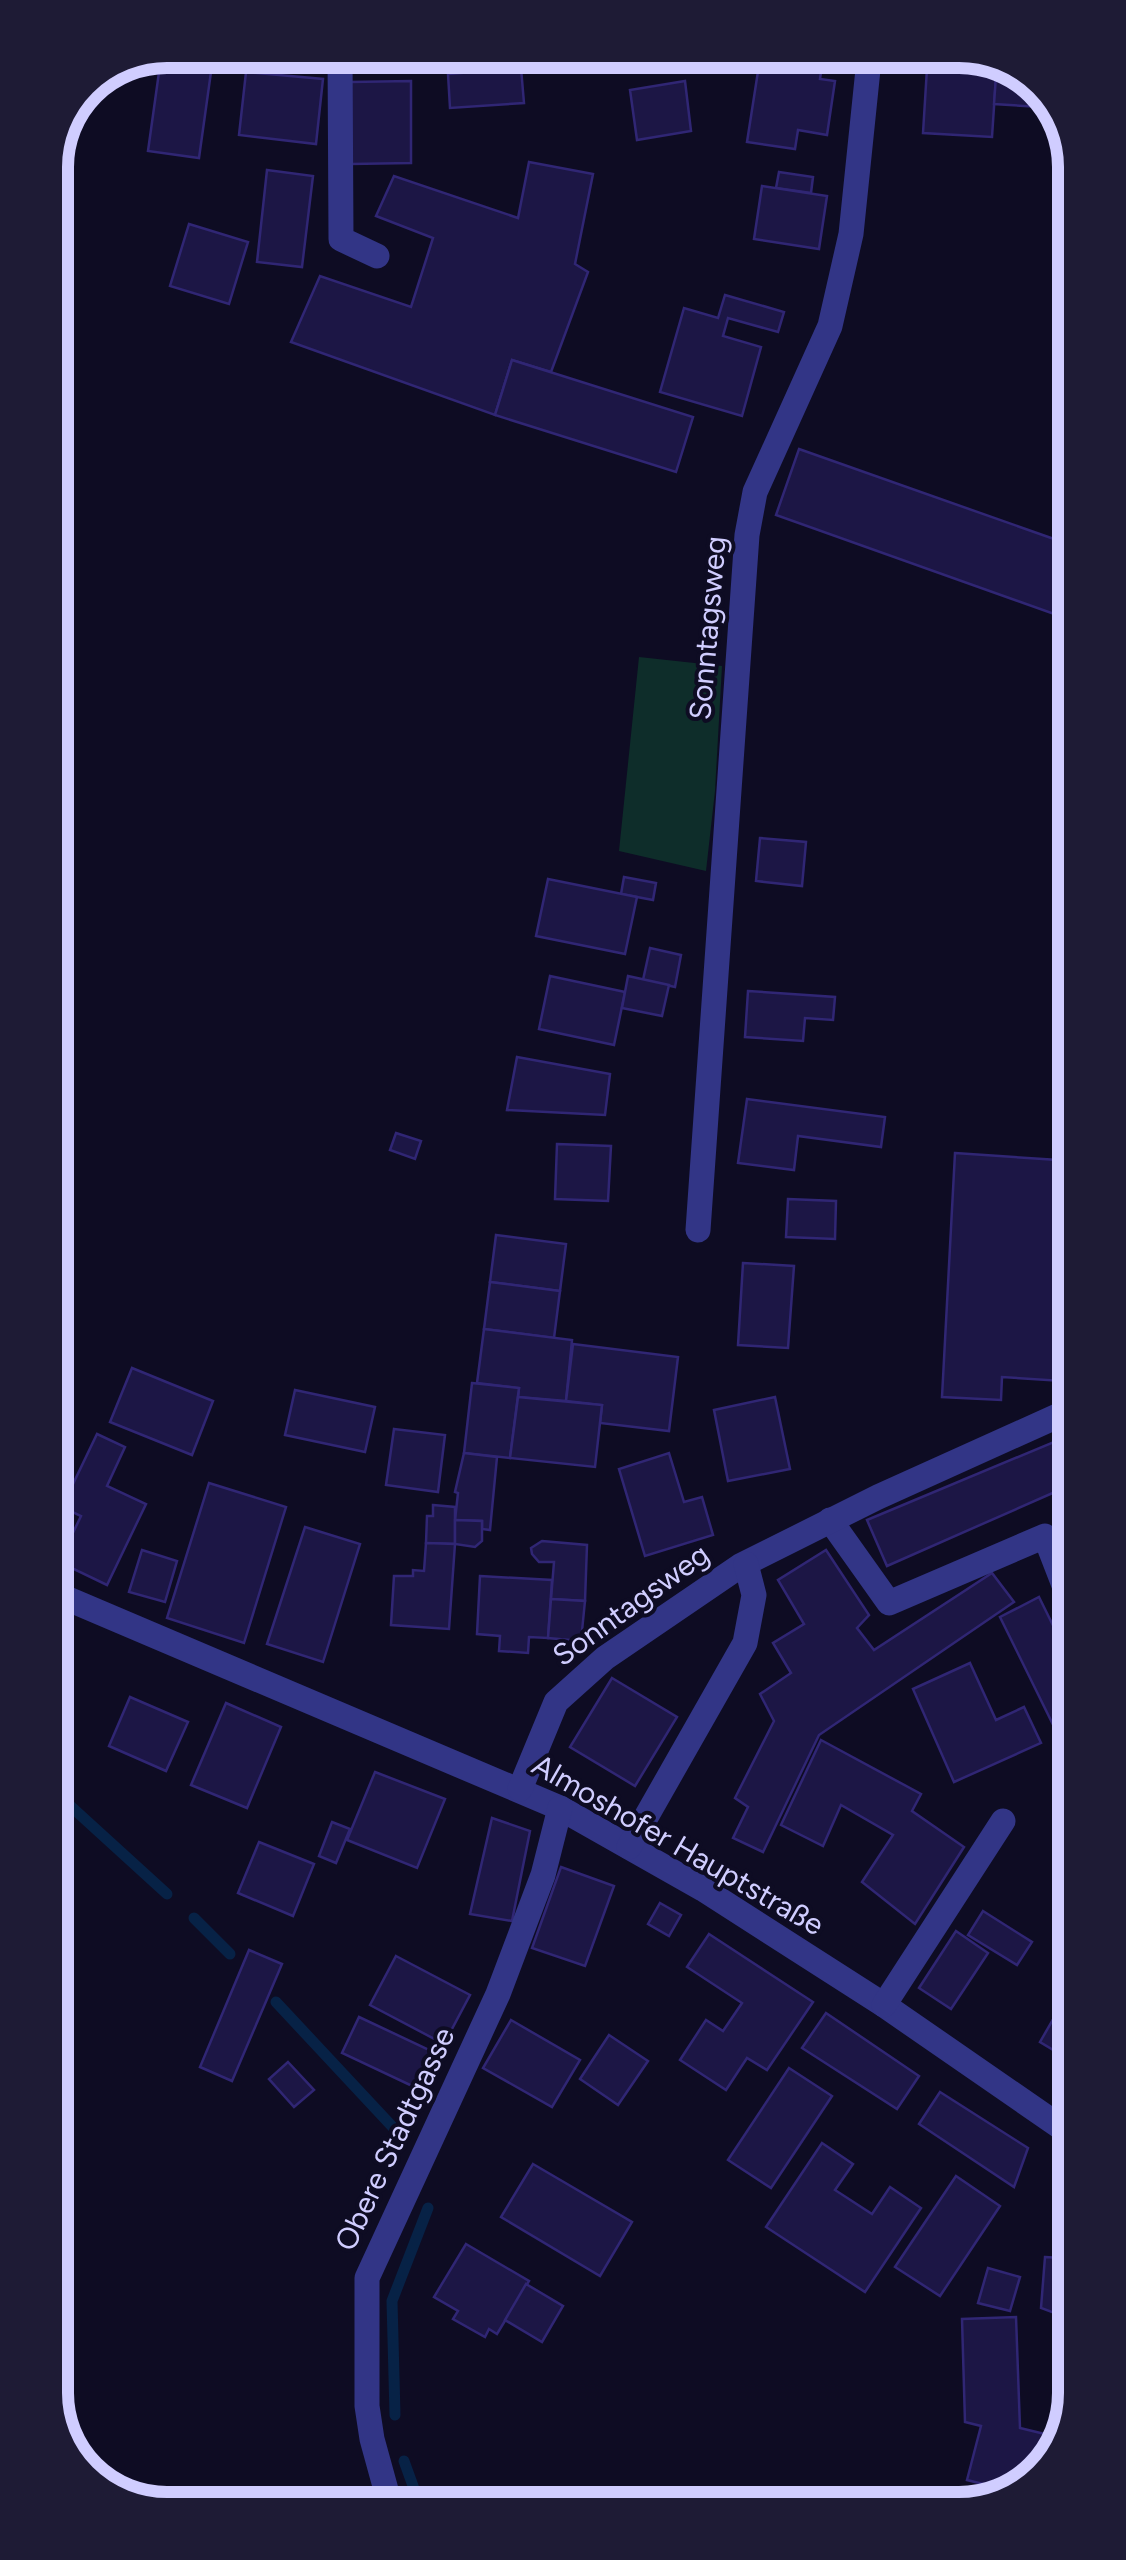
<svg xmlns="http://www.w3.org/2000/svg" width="1126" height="2560" font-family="Figtree,sans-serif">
  <rect width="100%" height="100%" fill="#0e0c23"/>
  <path fill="#0e2d2a" d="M639,657L722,666L715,791L706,871L619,851Z"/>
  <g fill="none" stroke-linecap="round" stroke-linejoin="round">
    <g stroke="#072246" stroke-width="11">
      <path d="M54,1791L167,1894"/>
      <path d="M194,1918L230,1954"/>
      <path d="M276,2002L402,2137"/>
      <path d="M395,2415L392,2301L428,2208"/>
      <path d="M404,2461L421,2508"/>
    </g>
  </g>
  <g fill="#1c1645" stroke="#302674" stroke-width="2.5">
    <path d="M782,50L824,52L820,79L835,81L827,135L798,130L795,149L747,142L759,65L779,68Z"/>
    <path d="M928,52L981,55L997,62L992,137L923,133Z"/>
    <path d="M997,62L1031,74L1040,87L1039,107L994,104Z"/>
    <path d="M160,65L211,72L199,158L148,151Z"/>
    <path d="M521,68L524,103L450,108L448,74Z"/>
    <path d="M246,72L323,79L316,144L239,135Z"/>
    <path d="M411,81V163L351,164L350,82Z"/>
    <path d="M685,81L691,131L637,140L630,90Z"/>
    <path d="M90,82L86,114L72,112L85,84Z"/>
    <path d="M529,162L593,174L575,264L588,272L551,372L512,360L495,415L291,342L320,276L411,307L433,238L376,216L394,176L518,218Z"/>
    <path d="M267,170L313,176L302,267L257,262Z"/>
    <path d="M779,172L813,177L811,193L776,188Z"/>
    <path d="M762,186L827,196L819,249L754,239Z"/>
    <path d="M189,224L248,242L229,304L170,286Z"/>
    <path d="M725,295L784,312L778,332L728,318L723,336L761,347L742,416L660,392L684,308L718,318Z"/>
    <path d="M512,360L693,417L676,472L495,415Z"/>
    <path d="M799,449L1071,545V620L776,515Z"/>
    <path d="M760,838L806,842L802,886L756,881Z"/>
    <path d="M624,877L656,883L653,900L621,894Z"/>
    <path d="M548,879L637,897L625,954L536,936Z"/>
    <path d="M650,948L681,955L675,987L643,980Z"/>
    <path d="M550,976L625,992L614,1045L539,1029Z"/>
    <path d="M628,976L669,985L662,1016L622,1008Z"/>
    <path d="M748,991L835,997L833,1020L805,1018L803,1041L745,1037Z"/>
    <path d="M517,1057L610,1074L605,1115L507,1110Z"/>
    <path d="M747,1099L885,1117L881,1147L798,1136L794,1170L738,1163Z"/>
    <path d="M396,1133L421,1141L415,1159L390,1150Z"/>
    <path d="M557,1144L611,1146L608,1201L555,1199Z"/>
    <path d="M955,1153L1073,1161V1358L1064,1357L1062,1381L1002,1377L1001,1400L942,1397Z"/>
    <path d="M788,1199L836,1201L835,1239L786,1237Z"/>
    <path d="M496,1235L566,1244L560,1291L490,1282Z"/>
    <path d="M743,1263L794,1266L788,1348L738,1345Z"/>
    <path d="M490,1282L560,1291L554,1338L484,1329Z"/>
    <path d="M484,1329L572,1340L566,1401L518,1397L519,1388L477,1383Z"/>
    <path d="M573,1344L678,1357L669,1431L600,1423L602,1405L566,1401Z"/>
    <path d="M132,1368L213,1401L192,1455L110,1422Z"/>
    <path d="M472,1383L519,1388L510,1458L464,1453Z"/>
    <path d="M295,1390L375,1407L365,1452L285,1435Z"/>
    <path d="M518,1397L602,1405L595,1467L510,1458Z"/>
    <path d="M775,1397L790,1469L728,1481L714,1410Z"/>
    <path d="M394,1429L445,1435L438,1492L386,1485Z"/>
    <path d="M97,1434L125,1447L107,1486L146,1504L107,1585L59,1562L81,1516L62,1507Z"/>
    <path d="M1073,1434L1074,1510L1064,1488L887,1566L867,1520Z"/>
    <path d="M464,1453L497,1457L490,1530L482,1529V1521L455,1520L458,1493L455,1492Z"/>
    <path d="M669,1453L684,1502L702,1497L713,1535L645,1556L619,1469Z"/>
    <path d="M209,1483L286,1507L244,1643L167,1618Z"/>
    <path d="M433,1505L455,1507V1544L426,1543L427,1516H433Z"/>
    <path d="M455,1520L482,1521V1541L475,1547L455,1544Z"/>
    <path d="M305,1527L360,1544L323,1662L267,1644Z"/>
    <path d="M542,1541L587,1545L585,1601L551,1599L554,1562H539L532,1554L531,1548Z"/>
    <path d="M426,1543L455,1544L449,1629L391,1625L394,1576H413V1570L424,1571Z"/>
    <path d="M142,1550L177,1561L165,1602L129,1592Z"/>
    <path d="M826,1550L869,1615L857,1628L874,1650L992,1573L1014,1602L819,1735L763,1852L733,1838L748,1807L735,1798L774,1721L760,1694L791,1673L773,1643L804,1624L778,1580Z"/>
    <path d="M480,1576L552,1580L548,1638L529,1637L528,1653L499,1651L500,1636L477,1634Z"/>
    <path d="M1039,1597L1074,1668V1747L1066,1751L1000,1617Z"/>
    <path d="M551,1599L585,1601L581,1641L548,1638Z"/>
    <path d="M970,1663L996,1720L1024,1707L1041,1743L954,1782L913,1689Z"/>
    <path d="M612,1678L677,1717L635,1786L570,1747Z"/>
    <path d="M130,1697L188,1722L166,1771L109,1746Z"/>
    <path d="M226,1703L281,1727L247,1808L191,1785Z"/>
    <path d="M821,1740L921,1794L912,1811L964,1847L915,1924L862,1882L893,1835L841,1805L823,1846L781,1825Z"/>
    <path d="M375,1772L445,1799L417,1868L347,1840Z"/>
    <path d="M492,1818L530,1831L512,1921L470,1914Z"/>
    <path d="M332,1822L350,1829L336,1863L319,1856Z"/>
    <path d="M259,1842L314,1864L293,1916L238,1893Z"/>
    <path d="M561,1867L614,1886L585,1966L532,1948Z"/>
    <path d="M660,1903L681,1915L669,1936L648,1924Z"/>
    <path d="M983,1911L1032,1942L1017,1965L968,1935Z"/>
    <path d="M956,1931L988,1953L951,2009L919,1988Z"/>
    <path d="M709,1934L813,2002L767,2070L747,2058L726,2090L680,2060L706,2020L723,2031L742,2003L687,1967Z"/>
    <path d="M249,1950L282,1964L232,2081L200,2067Z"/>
    <path d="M396,1956L470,1995L444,2044L370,2005Z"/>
    <path d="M1059,2009L1075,2019V2063L1040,2042Z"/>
    <path d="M826,2013L919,2076L897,2109L802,2048Z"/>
    <path d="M359,2017L442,2056L425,2092L342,2053Z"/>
    <path d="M511,2020L580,2060L552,2107L483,2068Z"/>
    <path d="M609,2035L648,2061L618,2105L580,2079Z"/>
    <path d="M288,2062L314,2090L294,2107L269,2079Z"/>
    <path d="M789,2068L832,2096L771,2188L728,2160Z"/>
    <path d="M940,2092L1028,2148L1014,2187L919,2124Z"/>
    <path d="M822,2143L853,2164L835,2190L872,2214L890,2187L921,2208L865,2292L766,2227Z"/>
    <path d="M533,2164L632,2222L600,2276L501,2217Z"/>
    <path d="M956,2176L1000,2206L940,2296L895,2267Z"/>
    <path d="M466,2244L529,2281L497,2334L489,2329L485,2337L453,2319L458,2311L434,2297Z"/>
    <path d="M1045,2257L1076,2259V2321L1041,2308Z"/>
    <path d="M988,2268L1020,2277L1010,2311L978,2303Z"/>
    <path d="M526,2284L563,2306L542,2342L505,2320Z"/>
    <path d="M1016,2317L1020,2428L1061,2438L1052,2464L996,2504H978L983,2484L967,2480L981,2426L965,2422L962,2319Z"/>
  </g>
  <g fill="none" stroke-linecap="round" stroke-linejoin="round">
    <g stroke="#323586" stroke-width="25">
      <path d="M323,50H375"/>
      <path d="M340,52L341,239L377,256"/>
      <path d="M698,1230L747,535L755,492L830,326L851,234L870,50"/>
      <path d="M830,1520L889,1603L1045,1536L1074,1611"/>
      <path d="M54,1593L560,1808L703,1889L884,2005L1075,2137"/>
      <path d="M520,1789L556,1702L605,1658L740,1566L878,1497L1073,1409"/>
      <path d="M629,1847L745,1643L754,1595L746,1564"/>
      <path d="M884,2005L1003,1821"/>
      <path d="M391,2508L372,2439L367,2406V2278L498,1994L543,1875L560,1808"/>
    </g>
  </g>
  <g text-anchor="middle" stroke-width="8" stroke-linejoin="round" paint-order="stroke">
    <g font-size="30" fill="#d0cdff" stroke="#0e0c23">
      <text transform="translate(708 628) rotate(-85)" y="10">Sonntagsweg</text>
      <text transform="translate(631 1605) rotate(-36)" y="10">Sonntagsweg</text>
      <text transform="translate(678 1845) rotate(30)" y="10">Almoshofer Hauptstraße</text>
      <text transform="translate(395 2139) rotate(-65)" y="10">Obere Stadtgasse</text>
    </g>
  </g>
  <path d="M0 0H1126V2560H0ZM167 68H959A99 99 0 0 1 1058 167V2393A99 99 0 0 1 959 2492H167A99 99 0 0 1 68 2393V167A99 99 0 0 1 167 68Z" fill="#1e1b35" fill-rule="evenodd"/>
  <path fill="none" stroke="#d0cdff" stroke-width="12" d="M167 68H959A99 99 0 0 1 1058 167V2393A99 99 0 0 1 959 2492H167A99 99 0 0 1 68 2393V167A99 99 0 0 1 167 68Z"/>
</svg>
